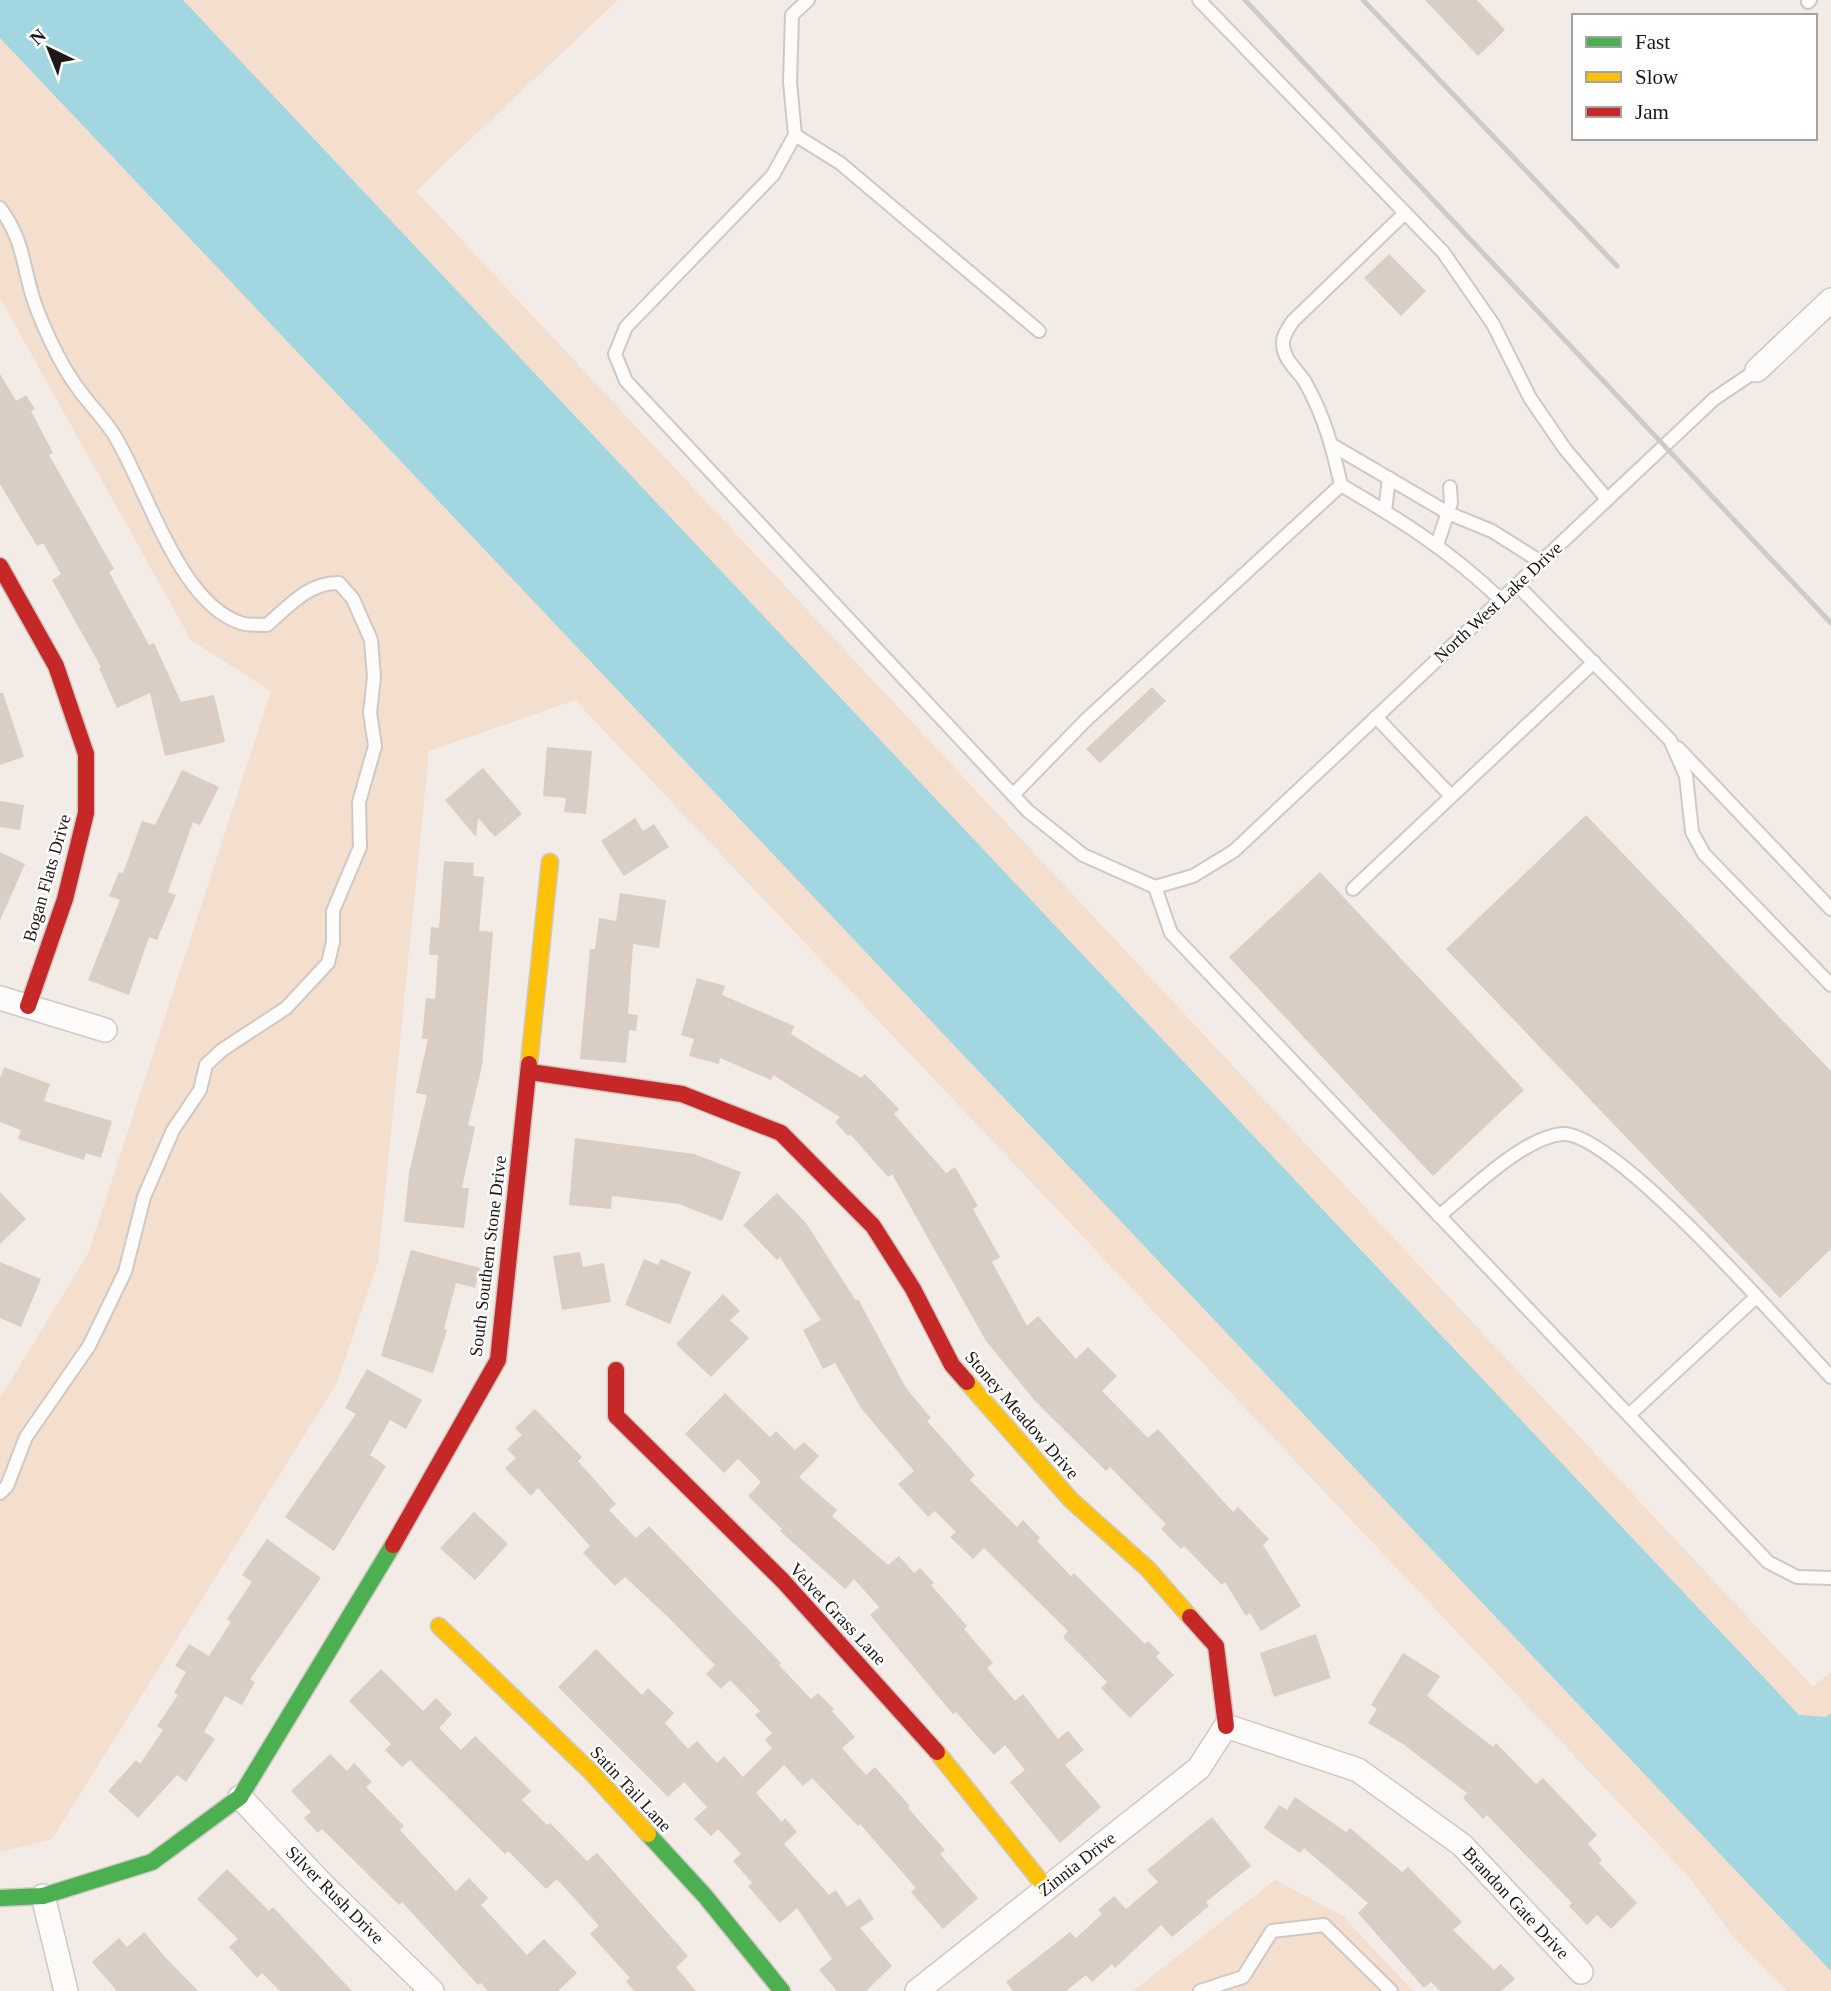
<svg xmlns="http://www.w3.org/2000/svg" width="1831" height="1991" font-family="'Times New Roman',serif">
  <rect width="100%" height="100%" fill="#f2ebe6"/>
  <g fill="#f4dece">
    <path d="M0,0H618L416,191L1813,1687L1831,1672V1991H1787L1731,1934L1689,1877L575,700L429,751L378,1262L337,1383L52,1839L0,1852V1398L88,1254L271,691L191,640L0,298Z"/>
    <path d="M1275,1880L1343,1916L1413,1991H1133Z"/>
  </g>
  <path fill="#a2d6e0" d="M0,0H183L1799,1715L1826,1717L1831,1713V1971L0,38Z"/>
  <g fill="#dacdc3">
    <path d="M1425,0H1477L1505,30L1478,56Z"/>
    <path d="M1389,254L1426,291L1401,316L1364,278Z"/>
    <path d="M0,374L16,401L26,395L35,409L31,411L53,453L49,455L114,569L109,572L149,645L154,643L181,702L214,695L225,742L165,756L150,693L117,708L99,668L101,667L52,580L61,574L43,543L37,546L0,484Z"/>
    <path d="M1152,687L1166,701L1100,763L1086,749Z"/>
    <path d="M0,693H3L24,757L0,765Z"/>
    <path d="M547,747L592,751L586,814L564,812L566,798L543,796Z"/>
    <path d="M483,768L522,814L495,837L478,818L476,837L445,800Z"/>
    <path d="M182,770L219,787L200,825L193,822L168,892L176,895L157,940L149,937L129,995L88,980L120,900L109,896L119,872L123,873L142,821L155,825Z"/>
    <path d="M0,801L24,805L20,830L0,827Z"/>
    <path d="M1586,815L1831,1071V1249L1780,1298L1446,949Z"/>
    <path d="M635,818L643,831L654,824L669,847L624,876L601,841Z"/>
    <path d="M0,852L25,864L0,920Z"/>
    <path d="M444,861L474,863L473,876L484,877L479,931L493,932L482,1066L468,1125L475,1127L462,1188H469L464,1228L404,1222L409,1173L427,1095L416,1093L428,1039H422L426,998L435,999L438,955H429L431,927L439,928Z"/>
    <path d="M1320,872L1524,1090L1433,1176L1229,957Z"/>
    <path d="M620,893L666,900L659,948L633,944L628,1014L638,1015L636,1031L629,1030L626,1063L580,1059L590,949H595L599,918L616,921Z"/>
    <path d="M697,978L725,986L722,995L794,1026L791,1034L861,1078L865,1074L899,1109L894,1114L946,1173L955,1167L978,1206L973,1209L1000,1257L992,1262L1027,1326L1038,1316L1076,1359L1088,1347L1117,1376L1102,1391L1148,1438L1158,1429L1233,1512L1238,1507L1269,1539L1263,1545L1301,1606L1261,1631L1250,1613L1246,1616L1225,1582L1222,1585L1184,1546L1181,1549L1161,1529L1166,1524L1110,1467L1106,1471L1035,1401L986,1341L892,1174L888,1177L850,1134L848,1136L835,1122L840,1117L773,1075L771,1080L720,1058L719,1064L689,1056L694,1039L681,1035Z"/>
    <path d="M4,1067L50,1084L44,1101L112,1121L101,1158L86,1153L84,1160L18,1139L21,1130L0,1122V1078Z"/>
    <path d="M575,1138L694,1154L741,1172L722,1221L679,1204L612,1196L611,1209L569,1205Z"/>
    <path d="M0,1192L26,1219L0,1244Z"/>
    <path d="M777,1193L806,1223L856,1301L858,1299L906,1388L931,1418L927,1421L975,1475L970,1480L1017,1527L1023,1520L1040,1538L1037,1541L1071,1576L1074,1573L1145,1644L1148,1641L1160,1653L1156,1657L1174,1675L1130,1718L1101,1688L1107,1682L1063,1637L1068,1631L984,1548L973,1559L950,1537L956,1532L935,1511L928,1517L898,1484L914,1471L861,1408L835,1363L823,1369L803,1330L821,1320L780,1257L777,1260L743,1225Z"/>
    <path d="M411,1250L480,1268L475,1288L456,1283L444,1329L447,1330L433,1373L381,1356Z"/>
    <path d="M580,1252L583,1267L604,1263L611,1302L562,1310L553,1256Z"/>
    <path d="M644,1259L658,1265L661,1259L691,1272L670,1324L625,1305Z"/>
    <path d="M0,1262L41,1279L21,1327L0,1318Z"/>
    <path d="M723,1294L740,1311L730,1320L749,1338L711,1377L676,1344Z"/>
    <path d="M367,1369L422,1400L406,1429L390,1420L370,1455L386,1466L334,1551L285,1517L356,1414L345,1408Z"/>
    <path d="M725,1393L770,1437L776,1431L795,1450L804,1442L819,1456L799,1477L837,1510L832,1516L888,1565L899,1556L914,1573L920,1568L934,1583L931,1585L967,1626L964,1629L993,1663L987,1668L1015,1701L1023,1694L1058,1739L1068,1731L1084,1750L1065,1765L1101,1807L1060,1843L1010,1782L1025,1770L1005,1745L994,1755L956,1712L953,1714L870,1615L879,1607L854,1579L845,1589L780,1531L782,1529L748,1496L761,1482L738,1459L724,1473L685,1434Z"/>
    <path d="M535,1409L582,1457L578,1461L616,1504L609,1510L636,1538L649,1526L781,1663L779,1665L811,1699L818,1693L834,1709L832,1711L855,1737L842,1748L866,1775L875,1767L910,1806L908,1808L945,1850L940,1854L978,1898L943,1929L911,1892L916,1888L860,1824L858,1826L812,1778L803,1786L784,1765L756,1793L782,1822L785,1818L797,1832L784,1844L829,1895L836,1890L847,1907L860,1898L874,1919L860,1928L892,1966L866,1991H837L819,1970L832,1959L797,1908L780,1923L748,1886L752,1883L733,1861L741,1854L718,1829L711,1836L694,1819L707,1807L684,1782L668,1797L558,1687L596,1649L642,1695L648,1688L674,1713L665,1723L688,1749L697,1741L717,1763L724,1756L743,1777L772,1748L765,1740L772,1733L755,1715L760,1711L730,1680L721,1689L706,1674L715,1665L668,1617L625,1577L615,1586L583,1553L590,1546L538,1488L531,1496L505,1468L516,1458L507,1449L522,1435L515,1428Z"/>
    <path d="M474,1512L508,1544L475,1580L440,1548Z"/>
    <path d="M267,1539L321,1578L250,1679L255,1682L242,1705L225,1696L204,1732L215,1739L186,1782L177,1775L138,1818L108,1791L136,1760L140,1764L163,1730L157,1726L178,1695L174,1693L186,1672L175,1666L189,1644L209,1656L231,1622L227,1619L252,1582L242,1575Z"/>
    <path d="M1316,1634L1331,1678L1274,1697L1260,1653Z"/>
    <path d="M1403,1653L1440,1676L1427,1696L1493,1747L1496,1743L1536,1784L1543,1778L1597,1835L1588,1844L1602,1860L1599,1863L1637,1903L1611,1929L1597,1915L1587,1925L1569,1906L1572,1903L1487,1815L1483,1819L1463,1798L1467,1793L1403,1744L1368,1723L1377,1709L1371,1705Z"/>
    <path d="M381,1669L423,1711L436,1698L452,1714L439,1728L461,1750L475,1736L531,1791L522,1800L547,1825L550,1823L587,1861L597,1853L688,1956L676,1967L696,1991H634L626,1981L630,1978L590,1934L599,1926L557,1879L546,1889L508,1851L505,1854L410,1760L402,1767L385,1750L391,1744L349,1701Z"/>
    <path d="M330,1754L347,1771L354,1763L372,1782L366,1787L404,1826L400,1830L456,1891L469,1878L488,1898L481,1905L527,1955L544,1939L577,1973L558,1991H488L481,1983L478,1985L402,1902L399,1905L322,1829L318,1833L304,1818L311,1812L291,1791Z"/>
    <path d="M1295,1797L1346,1832L1350,1828L1402,1872L1408,1867L1462,1922L1453,1930L1494,1970L1501,1964L1515,1979L1501,1991H1440L1431,1982L1424,1988L1358,1913L1368,1903L1304,1848L1300,1853L1264,1828L1279,1805L1287,1810Z"/>
    <path d="M1212,1817L1251,1866L1206,1902L1209,1906L1172,1937L1161,1925L1115,1968L1112,1964L1092,1982L1086,1975L1066,1991H1013L1006,1982L1070,1932L1076,1938L1102,1914L1098,1910L1114,1896L1126,1909L1158,1882L1147,1870Z"/>
    <path d="M227,1869L269,1911L273,1907L352,1991H280L262,1973L257,1978L229,1947L238,1939L197,1899Z"/>
    <path d="M144,1932L164,1956L198,1991H117L92,1962L119,1938L127,1947Z"/>
  </g>
  <g fill="none" stroke-linecap="round" stroke-linejoin="round">
    <g stroke="#cfc9c4" stroke-width="16">
      <g id="lane">
        <path d="M808,0L792,15L790,82L795,135L773,175L626,327L615,354L626,381L1028,811L1083,855L1155,887L1171,933L1768,1562L1797,1577L1831,1578"/>
        <path d="M1199,0L1443,252L1493,324L1530,398L1565,449L1607,499"/>
        <path d="M1808,2L1810,0"/>
        <path d="M795,135L840,163L1039,331"/>
        <path d="M0,208C27,244 22,273 38,312C48,337 61,365 77,387C88,403 102,416 113,433C146,485 178,603 241,623C248,626 259,624 267,625C289,606 309,582 339,583L353,599L371,640L374,677L370,713L375,746L359,802L360,847L333,911V942L328,963L286,1008L222,1050L206,1065L200,1090L173,1130L144,1197L125,1272L89,1346L26,1437L7,1486L0,1493"/>
        <path d="M1405,213L1293,321C1288,329 1282,336 1283,345C1284,361 1298,370 1305,382C1324,415 1333,449 1341,485C1402,521 1449,550 1501,600"/>
        <path d="M1332,445L1448,513L1492,531L1541,562"/>
        <path d="M1385,511L1389,478"/>
        <path d="M1437,545L1451,503L1450,487"/>
        <path d="M1517,585L1670,740L1686,776L1692,832L1704,854L1831,985"/>
        <path d="M1376,717L1451,796"/>
        <path d="M1678,748L1831,909"/>
        <path d="M1013,795L1086,720L1341,485"/>
        <path d="M1155,887L1193,876L1234,851L1714,399L1757,370"/>
        <path d="M1353,889L1594,662"/>
        <path d="M1439,1216C1470,1191 1522,1138 1562,1134C1614,1130 1789,1333 1831,1377"/>
        <path d="M1629,1415L1755,1298"/>
        <path d="M1200,1991L1243,1977L1272,1931L1324,1925L1391,1991"/>
      </g>
    </g>
    <g stroke="#cfc9c4" stroke-width="26">
      <g id="street">
        <path d="M1757,370L1831,300"/>
        <path d="M0,998L105,1030"/>
        <path d="M240,1797L321,1883L432,1991"/>
        <path d="M43,1896L66,1991"/>
        <path d="M917,1991L1199,1768L1226,1726L1358,1770L1462,1845L1581,1972"/>
      </g>
    </g>
    <g stroke="#cfc9c4" stroke-width="19">
      <g id="fast">
        <path d="M648,1834L705,1896L782,1991"/>
        <path d="M0,1898L43,1896L152,1862L240,1797L393,1545"/>
      </g>
    </g>
    <g stroke="#cfc9c4" stroke-width="19">
      <g id="slow">
        <path d="M529,1064L550,862"/>
        <path d="M967,1382L1071,1500L1148,1569L1190,1617"/>
        <path d="M439,1626L592,1773L648,1834"/>
        <path d="M937,1752L1046,1888"/>
      </g>
    </g>
    <g stroke="#cfc9c4" stroke-width="19">
      <g id="jam">
        <path d="M0,566L56,666L86,754V813L65,899L28,1006"/>
        <path d="M530,1072L682,1094L781,1133L873,1226L913,1289L952,1365L967,1382"/>
        <path d="M616,1370V1416L783,1581L937,1752"/>
        <path d="M393,1545L498,1360L529,1064"/>
        <path d="M1190,1617L1216,1646L1226,1726"/>
      </g>
    </g>
    <use href="#lane" stroke="#fdfcfb" stroke-width="12"/>
    <use href="#street" stroke="#fdfcfb" stroke-width="23"/>
    <use href="#fast" stroke="#4caf50" stroke-width="16"/>
    <use href="#slow" stroke="#ffc107" stroke-width="16"/>
    <use href="#jam" stroke="#c62828" stroke-width="16"/>
    <g stroke="#cdcbc9" stroke-width="5">
      <path d="M1245,0L1831,623"/>
      <path d="M1363,0L1617,266"/>
    </g>
  </g>
  <g text-anchor="middle" stroke-width="5" stroke-linejoin="round" paint-order="stroke">
    <g font-size="18" fill="#1e1916" stroke="#fff">
      <text transform="translate(1498 602) rotate(-43)" y="6">North West Lake Drive</text>
      <text transform="translate(47 878) rotate(-74)" y="6">Bogan Flats Drive</text>
      <text transform="translate(488 1256) rotate(-83)" y="6">South Southern Stone Drive</text>
      <text transform="translate(1022 1415) rotate(49)" y="6">Stoney Meadow Drive</text>
      <text transform="translate(838 1614) rotate(47)" y="6">Velvet Grass Lane</text>
      <text transform="translate(631 1789) rotate(47)" y="6">Satin Tail Lane</text>
      <text transform="translate(1077 1864) rotate(-38)" y="6">Zinnia Drive</text>
      <text transform="translate(335 1895) rotate(45)" y="6">Silver Rush Drive</text>
      <text transform="translate(1516 1903) rotate(47)" y="6">Brandon Gate Drive</text>
    </g>
  </g>
  <rect x="1572" y="14" width="245" height="126" fill="#ffffff" stroke="#a5a3a2" stroke-width="2"/>
  <rect x="1586" y="37" width="35" height="10" fill="#4caf50" stroke="#a5a3a2" stroke-width="2"/>
  <text x="1635" y="49" font-size="21" fill="#1e1916">Fast</text>
  <rect x="1586" y="72" width="35" height="10" fill="#ffc107" stroke="#a5a3a2" stroke-width="2"/>
  <text x="1635" y="84" font-size="21" fill="#1e1916">Slow</text>
  <rect x="1586" y="107" width="35" height="10" fill="#c62828" stroke="#a5a3a2" stroke-width="2"/>
  <text x="1635" y="119" font-size="21" fill="#1e1916">Jam</text>
  <g transform="translate(49 49) rotate(317)" stroke="#ffffff" stroke-width="5" paint-order="stroke">
  <path d="M0-5L12 26L0 18L-12 26Z" fill="#1e1916"/>
  <text y="-10" font-size="19" font-weight="bold" text-anchor="middle" fill="#1e1916">N</text>
  </g>
</svg>
